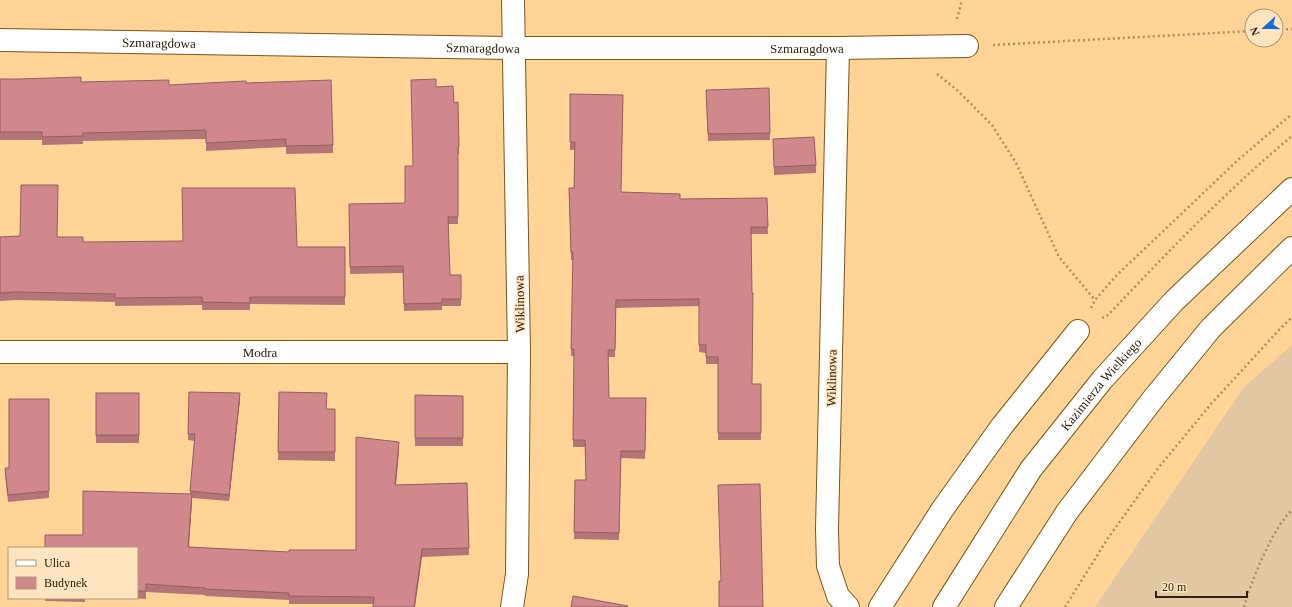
<svg xmlns="http://www.w3.org/2000/svg" width="1292" height="607" font-family="Georgia,serif">
  <rect width="100%" height="100%" fill="#ffd496"/>
  <path fill="#e1c7a2" d="M1292,345V607H1095L1244,387Z"/>
  <g fill="none" stroke-linecap="round" stroke-linejoin="round">
    <g stroke="#7a5513" stroke-width="24">
      <g id="minor">
        <path id="s1" d="M0,40L514,48H838L967,46"/>
        <path d="M838,48L827,529L828,566L838,596L848,607"/>
        <path id="s2" d="M0,352H519"/>
        <path d="M512,607L517,574L519,352L513,0"/>
        <path d="M880,607L942,510L1002,426L1078,331"/>
      </g>
    </g>
    <g stroke="#7a5513" stroke-width="24">
      <g id="major">
        <path id="s3" d="M944,607L1031,469L1102,380L1174,301L1292,189"/>
        <path d="M1006,607L1067,512L1153,399L1211,328L1292,248"/>
      </g>
    </g>
    <g stroke="#ad8d5e" stroke-width="2.5" stroke-dasharray="2 3" stroke-linecap="butt">
      <path d="M957,19L962,0"/>
      <path d="M1276,30L1292,29"/>
      <path d="M993,45L1252,31"/>
      <path d="M937,74L956,89L992,125L1016,163L1059,257L1095,300"/>
      <path d="M1091,308L1095,300L1117,275L1239,159L1292,114"/>
      <path d="M1102,318L1108,315C1167,253 1226,191 1292,136"/>
      <path d="M1065,607L1108,538L1159,467L1211,404L1278,331L1292,317"/>
      <path d="M1244,607C1250,584 1274,525 1292,510"/>
    </g>
    <use href="#minor" stroke="#fff" stroke-width="22"/>
    <use href="#major" stroke="#fff" stroke-width="22"/>
  </g>
  <g fill="#b47578">
    <path d="M0,79L169,85L246,83L333,145V153L286,154V147L206,151V139L83,141V144L42,145V140H0Z"/>
    <path d="M436,87L454,103L458,102L459,154H458V224H448L450,275H461V306H442V310L404,311L403,273L350,274L349,204L405,203L413,166Z"/>
    <path d="M769,88L770,140L708,141L706,90Z"/>
    <path d="M570,94L621,192L680,199L767,198L768,234H751L752,384H761V440H718V364H706V353L699,352V306L616,308L615,357H608L609,398H646L645,459L621,458L619,540L574,539L575,480H586L585,447H573L574,356H571L573,260H571L569,188H574L575,150H570Z"/>
    <path d="M773,139L816,165V173L774,175Z"/>
    <path d="M20,236L57,237L83,242L297,247H345V305L250,304V310H202V305L115,306V302L17,300L0,301V237Z"/>
    <path d="M189,392L240,399L229,501L192,498L189,547L289,552L356,550L399,450L396,485L467,483L469,555L422,557L373,604H289V600L205,596V595L146,592V599L128,598H137V548L83,535L190,494L195,441L188,440Z"/>
    <path d="M279,392L327,409H335V461L278,460Z"/>
    <rect x="96" y="393" width="43" height="50"/>
    <path d="M415,395L463,396V446H415Z"/>
    <path d="M49,399V498L8,502L5,475V468H9Z"/>
    <path d="M45,598H85V602L45,601Z"/>
  </g>
  <g fill="#925f62">
    <path d="M240,393V399L229,501V495Z"/>
    <path d="M399,442V450L395,492V485Z"/>
    <path d="M192,494V502L188,554V547Z"/>
    <path d="M422,549V557L415,607H414Z"/>
  </g>
  <g fill="#d1888c" stroke="#925f62">
    <path d="M81,77V82L169,80V85L246,81V83L331,80L333,145L286,146V139L206,143V130L83,133V136L42,137V132H0V79H18Z"/>
    <path d="M436,79V87L453,86L454,103L458,102L459,147H458V217H448L450,275H461V299H442V303L404,304L403,266L350,267L349,204L405,203V166H413L411,80Z"/>
    <path d="M769,88L770,133L708,134L706,90Z"/>
    <path d="M570,94L623,95L621,192L680,194V199L767,198L768,227H751L752,293H753L752,384H761V433H718V357H706V345H699V299L616,300L615,350H608L609,398H646L645,451H621L619,533L574,532L575,480H586L585,440H573L574,349H571L573,252H571L569,188H574L575,142H570Z"/>
    <path d="M814,137L816,165L774,167L773,139Z"/>
    <path d="M21,185H58L57,237H83V242L183,241L182,188H295L297,247H345V297H250V303L202,302V297L115,298V294L17,292L0,293V237L20,236Z"/>
    <path d="M189,392L240,393L229,495L190,491L195,434H188Z"/>
    <path d="M279,392L327,393L326,409H335V452H278Z"/>
    <rect x="96" y="393" width="43" height="42"/>
    <path d="M415,395L463,396V438H415Z"/>
    <path d="M9,399H49V491L8,495L5,468H9Z"/>
    <path d="M356,437L399,442L395,485L467,483L469,548L422,549L414,607H373L374,597L289,596V593L205,589V588L146,584V591H137V548H45V535H83V491L192,494L188,547L289,552V550H356Z"/>
    <path d="M760,484L763,607H719V581H721L718,485Z"/>
    <path d="M573,596L628,606L627,607H571Z"/>
  </g>
  <g text-anchor="middle" stroke-width="3" stroke-linejoin="round" paint-order="stroke">
    <g font-size="13" fill="#312108" stroke="#fee5c0">
      <text dy="5" stroke="none"><textPath href="#s1" startOffset="159">Szmaragdowa</textPath></text>
      <text dy="5" stroke="none"><textPath href="#s1" startOffset="483">Szmaragdowa</textPath></text>
      <text dy="5" stroke="none"><textPath href="#s1" startOffset="807">Szmaragdowa</textPath></text>
      <text transform="translate(519 304) rotate(-91)" y="5">Wiklinowa</text>
      <text dy="5" stroke="none"><textPath href="#s2" startOffset="260">Modra</textPath></text>
      <text transform="translate(831 378) rotate(-89)" y="5">Wiklinowa</text>
      <text dy="5" stroke="none"><textPath href="#s3" startOffset="273">Kazimierza Wielkiego</textPath></text>
    </g>
  </g>
  <rect x="8" y="547" width="130" height="52" fill="#fee5c0" stroke="#ac9776"/>
  <rect x="16" y="560" width="20" height="6" fill="#ffffff" stroke="#ac9776"/>
  <text x="44" y="567" font-size="12" fill="#312108">Ulica</text>
  <rect x="16" y="577" width="20" height="12" fill="#d1888c" stroke="#ac9776"/>
  <text x="44" y="587" font-size="12" fill="#312108">Budynek</text>
  <g transform="translate(1264 28) rotate(249)"><circle r="19" fill="#fee5c0" stroke="#ac9776"/>
  <path d="M0-3L7 15L0 10L-7 15Z" fill="#116ed7"/>
  <text y="-6" font-size="11" font-weight="bold" text-anchor="middle" fill="#312108">N</text>
  </g>
  <path d="M1156 591v6h91v-6" fill="none" stroke="#312108" stroke-width="2"/>
  <text x="1162" y="591" font-size="12" fill="#312108" stroke="#fee5c0" stroke-width="3" paint-order="stroke">20 m</text>
</svg>
